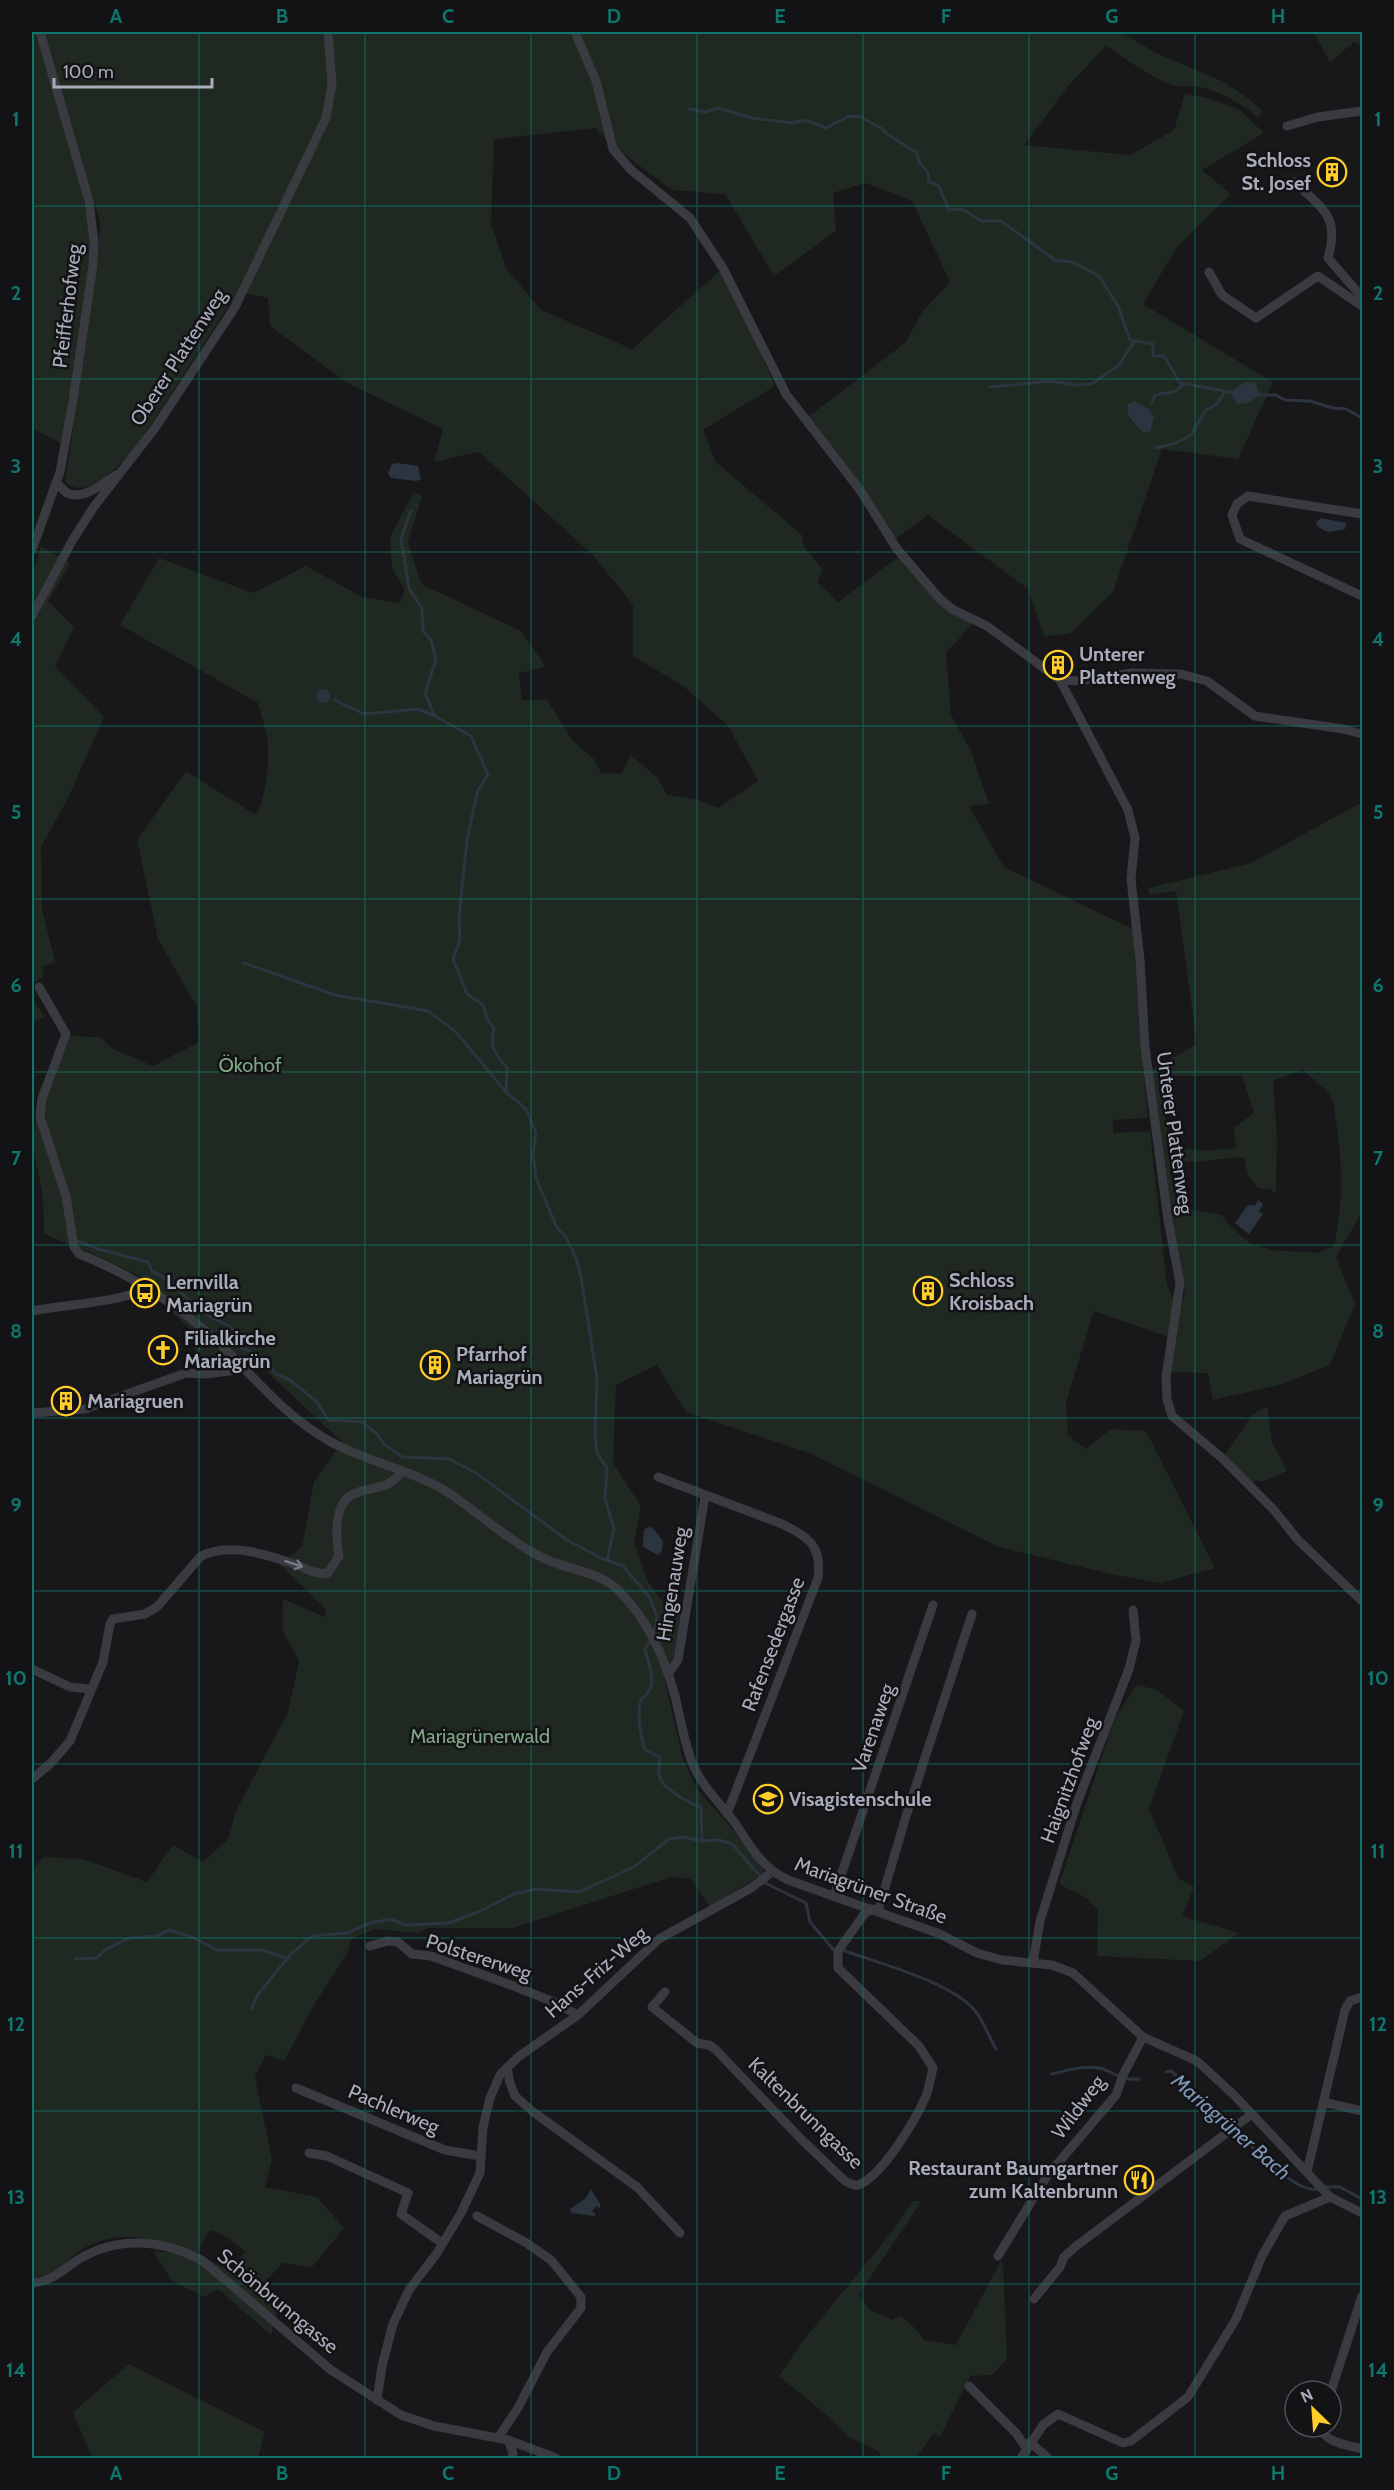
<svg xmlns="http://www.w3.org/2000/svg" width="1394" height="2490" font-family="Cabin,sans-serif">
  <rect width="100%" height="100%" fill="#18171a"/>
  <g fill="#1f2821" fill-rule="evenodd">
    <path d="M32,32H35C57,104 88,178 90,254L62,444L32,428Z"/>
    <path d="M44,32H1121L1156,53L1222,81L1246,97L1263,111L1258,117C1241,103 1221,91 1199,87C1192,85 1183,87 1176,86C1156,81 1124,58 1106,46L1069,85L1024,145L1130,155L1174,130L1185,93L1211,99L1240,110L1264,133L1202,170L1231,194L1177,247L1143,304L1273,382L1238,459L1162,449L1113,592L1070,634L1044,636L1028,589L928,515L895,539L899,553L940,599L976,620L946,653L951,715L971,751L989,804L969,806L1004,867L1133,929L1142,1058L1148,1118L1113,1120V1133L1150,1131L1167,1285L1179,1309L1185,1294L1168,1202L1151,1070L1197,1044L1176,891L1149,895V888L1251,863L1362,802V1212L1336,1257L1355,1304L1330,1365L1279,1385L1213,1400L1208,1373L1171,1372L1174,1339L1094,1311L1066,1402L1068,1435L1086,1449L1111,1429L1146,1431L1215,1568L1160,1583L1115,1575L999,1547L809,1453L686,1412L657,1365L616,1385L613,1463L641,1506L634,1543L647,1580L666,1606L675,1604L683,1610L676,1651L664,1678L683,1759L697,1789L728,1824L765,1872L710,1907L691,1879L671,1877L513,1928H428L418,1933L375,1929L351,1939L348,1952L314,2005L284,2061L266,2055L255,2077L272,2160L265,2187L317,2197L344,2228L312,2267L282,2263L265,2283L277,2312L271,2335L218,2289L205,2297L172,2281L153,2251L198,2255L232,2271L245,2251L223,2235L210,2230L196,2254C152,2239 118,2225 75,2254C69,2258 64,2265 58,2270C51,2275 40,2276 32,2279V1869L44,1857L83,1859L147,1882L173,1845L203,1862L228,1839L236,1811L288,1712L299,1661L283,1632V1599L325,1617L326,1609L279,1564L302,1547L314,1482L342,1442L248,1354L241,1361L198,1365L189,1328L170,1310L158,1285L91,1253L44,1234L43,1197L33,1147L38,1093L60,1044L68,1036L100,1037L113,1049L153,1066L199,1042L197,1007L158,939L137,840L186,771L256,815C266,796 269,766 268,745C267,731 261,716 258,703L120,625L159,558L253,593L306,566L362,597L400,603L405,590L392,568L390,537L414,492L422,496L408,542L421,584L521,631L546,667L519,673L522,700H547L573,741L594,759L601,773L622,774L630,755L658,778L667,795L699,800L718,808L758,781L728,726L683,686L633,656V605L592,554L479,452L434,462L443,429L349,384L270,326L268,298L243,293L229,305L133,452C119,466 85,502 65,482L98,259L100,222ZM595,128L613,146L672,190L725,194L774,276L836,231L833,193L865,183L912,201L950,282L922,312L906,342L804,420L899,553L897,558L838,602L817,582L823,570L804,547L802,535L716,462L703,430L775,386L723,268L632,349L541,310L506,268L491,224L494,139ZM1134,401L1149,409L1143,432L1131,421ZM1303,1070L1328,1092L1333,1102C1342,1155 1345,1194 1334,1246L1317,1253L1274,1250L1251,1244L1231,1227L1222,1215L1177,1207L1169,1164L1244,1157L1248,1176L1258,1188L1270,1189L1276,1193L1277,1138L1273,1081ZM1161,1076H1242L1254,1113L1234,1128L1236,1148L1207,1151L1169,1146Z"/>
    <path d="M1311,32H1362V46L1354,42L1330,62L1314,33Z"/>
    <path d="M41,546L70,564L48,601L74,627L55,667L104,717L67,800L41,847L42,909L55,962L42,967L44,976L32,985V577Z"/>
    <path d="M32,997L44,1017L32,1023Z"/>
    <path d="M1267,1406L1272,1442L1287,1471L1261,1482L1255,1480L1253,1486L1225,1455L1252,1415Z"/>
    <path d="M1137,1685L1155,1689L1184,1711L1149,1809L1178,1878L1194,1887L1182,1916L1239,1933L1200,1961L1097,1956L1098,1909L1086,1898L1059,1884L1115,1718Z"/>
    <path d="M913,2201H922L859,2294L870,2310L892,2320L900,2316L912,2325L924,2340L956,2345L1001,2261L1003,2265L1007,2359L992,2375L970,2376L940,2437L934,2433L916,2458H882L878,2451L850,2438L829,2417L779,2376L803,2341L890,2234Z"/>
    <path d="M129,2364L265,2432L258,2458H92L73,2412Z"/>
  </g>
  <g fill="#2c353f">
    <path d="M1246,382L1256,383L1259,395L1249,403L1238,404L1232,397C1233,388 1238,386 1246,382Z"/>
    <path d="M1134,401L1149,409L1154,417L1150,432H1143C1135,424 1125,416 1128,404Z"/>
    <path d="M397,463L418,466L421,479L417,481L391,478L388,473L392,464Z"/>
    <path d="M1321,518L1346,523L1345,529C1330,531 1331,536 1316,525L1317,521Z"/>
    <circle cx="323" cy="696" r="7"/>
    <path d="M1258,1200L1263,1204L1259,1212L1263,1214L1249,1234L1235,1223L1248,1205L1255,1206Z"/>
    <path d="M648,1527L653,1528L663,1541L662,1551L658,1555L643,1547L644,1530Z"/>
    <path d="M591,2189L601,2206L599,2208L596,2206L592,2211L596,2214L594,2216L571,2213L570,2209L586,2198Z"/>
  </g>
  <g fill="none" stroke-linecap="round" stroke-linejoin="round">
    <g stroke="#2c353f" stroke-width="3">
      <path d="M690,109L705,112L718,108L752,118L793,123L805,120L826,128L849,116L861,117L881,128L887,134L917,153L920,164L928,172L929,182L938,185L949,210L962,209L981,221H1001L1055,260L1072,262L1099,276L1118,306L1130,340L1153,344V356H1164L1180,383C1199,386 1217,390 1236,393"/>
      <path d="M990,387L1050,381L1075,385L1092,384L1119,365L1134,342"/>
      <path d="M1258,395H1276L1285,400L1310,401L1333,408L1346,409L1362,418"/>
      <path d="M1152,403L1155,395L1176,391L1184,384"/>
      <path d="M1156,448L1176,443L1191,435L1205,411L1218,403L1225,391"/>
      <path d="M411,511L401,539L404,557L409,588L422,609L423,631L431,640L436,659L425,694L435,716L471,736L488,775L478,790L467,840L459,917L460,940L453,959L467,994L483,1005L487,1019L494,1028C490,1049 494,1052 507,1068L506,1092L526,1109L536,1133L533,1154L536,1178L557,1228L566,1237L576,1258L581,1277L597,1379L595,1434L597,1453L607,1468L605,1499L614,1529L607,1560"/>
      <path d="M335,700L364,714L418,709L435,716"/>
      <path d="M244,963L335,995L428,1011L456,1032L506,1092"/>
      <path d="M78,1241L98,1249L148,1262L152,1271C173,1280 185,1299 203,1312C212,1320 226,1322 235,1331C241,1336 241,1341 242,1348L261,1356L276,1374L290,1380L317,1402L328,1420L362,1422L378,1435L384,1444L402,1457L449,1459L476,1473L567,1540L601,1558L623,1566L650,1598L656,1614L657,1623L653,1632"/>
      <path d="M651,1639L645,1649C649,1666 660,1688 641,1699C637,1715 640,1734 645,1750L660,1757C659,1764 657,1774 661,1780C667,1791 690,1804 701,1807L702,1841"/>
      <path d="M845,1951C879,1963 954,1983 976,2012C984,2022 989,2037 996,2049"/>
      <path d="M75,1959L97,1958L105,1950L129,1938L156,1936L170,1930L192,1937L217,1950H261L287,1958"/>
      <path d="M251,2009L259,1993L291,1954L312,1936L347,1933L370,1923L391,1919L405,1925L449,1923L480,1911L514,1894L536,1889L579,1892L634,1867L669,1839L683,1837L702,1841L719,1840L732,1844L767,1884L806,1903L810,1922L833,1949"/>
      <path d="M1166,2072L1171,2071C1188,2085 1204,2099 1220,2114C1239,2132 1292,2194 1317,2189"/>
      <path d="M1051,2074C1068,2071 1086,2064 1103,2069C1116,2074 1123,2081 1139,2079"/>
      <path d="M1324,2187H1340L1362,2199"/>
    </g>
    <g stroke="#3a3a41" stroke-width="9">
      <path d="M575,32L596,81L613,149L630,169L690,218L723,268L786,394L860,490L897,549L940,599L952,609L987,626L1060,680L1128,810L1135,838L1131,879L1140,960L1145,1047L1168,1220L1180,1283L1166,1377L1167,1399L1172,1416L1222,1458L1274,1510L1298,1540L1362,1601"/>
      <path d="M1287,126L1318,117L1362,111"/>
      <path d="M1295,182C1323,210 1340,216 1328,258L1362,297"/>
      <path d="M1209,272L1222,295L1256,318L1318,276L1362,306"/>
      <path d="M56,483C60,486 63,490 67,493C82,501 104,483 116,475"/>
      <path d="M1362,514L1248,496L1237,504L1232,515L1240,539L1362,596"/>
      <path d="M32,550L60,472L73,400L93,265L94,242L89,201L40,32"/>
      <path d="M32,616L72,541L93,508L155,428L235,307L326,118L332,84L328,32"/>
      <path d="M1060,680L1077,681L1132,673L1181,674L1207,681L1255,716L1343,729L1362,734"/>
      <path d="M39,987L66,1034L42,1099L40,1117L66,1196L74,1247L79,1254C129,1273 181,1307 220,1344C256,1379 287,1418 331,1442C366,1461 407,1469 441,1488C475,1509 503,1537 539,1556C564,1570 599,1570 619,1591C647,1619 665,1659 675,1696C681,1720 684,1744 694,1767C704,1789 721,1804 735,1823C751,1847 761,1867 788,1880L940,1934L977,1953L1002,1960L1052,1965L1073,1973L1143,2037L1197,2061L1234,2095L1330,2197L1362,2213"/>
      <path d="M32,1311C71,1304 111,1303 149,1289"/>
      <path d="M32,1413L85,1409L186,1373L206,1374L243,1369"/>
      <path d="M658,1477L782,1524C809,1537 822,1546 818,1578L727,1814"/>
      <path d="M32,1669L70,1687L91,1689"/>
      <path d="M668,1674L678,1660L705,1496"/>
      <path d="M32,1779L51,1763L70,1741L103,1662L110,1624L113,1619L145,1614L157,1607L200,1557C227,1541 269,1555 297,1565C308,1569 316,1575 328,1573L339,1556C336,1537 332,1501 356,1493C377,1485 385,1491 402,1472"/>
      <path d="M834,1896L933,1605"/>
      <path d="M878,1911L907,1813L972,1614"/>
      <path d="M370,1946L388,1941L398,1942L412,1954L431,1956L511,1985L554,2002L578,2015"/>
      <path d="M1033,1962L1040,1921L1077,1803L1129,1669L1136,1640L1133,1610"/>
      <path d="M665,1992L652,2007L697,2043L709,2045L716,2050L802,2140L845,2181C849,2183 853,2186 858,2185C882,2177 916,2119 926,2096C929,2087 931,2077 933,2068L919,2046L838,1968V1951L865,1913L872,1909"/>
      <path d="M507,2067L510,2083L515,2096L532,2111L637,2187L680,2233"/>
      <path d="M296,2088L445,2150L480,2156"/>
      <path d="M1323,2102L1362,2111"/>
      <path d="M309,2153L327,2156L408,2193L401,2214L442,2243"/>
      <path d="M1307,2172L1345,2010L1350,2001L1362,1997"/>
      <path d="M477,2216L525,2242L551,2260L581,2297V2308L547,2352L518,2408L498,2438"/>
      <path d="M998,2256L1047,2176L1116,2095L1123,2075L1143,2037"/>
      <path d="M32,2283C50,2282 62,2271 76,2261C117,2235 162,2239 203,2261L331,2370L401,2415L434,2426L508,2440L556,2458"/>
      <path d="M1034,2299L1060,2267L1064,2257L1075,2247L1252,2114"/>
      <path d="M969,2386L1016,2433L1027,2449"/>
      <path d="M1331,2391L1362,2296"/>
      <path d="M377,2400L382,2366L393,2324L409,2290L437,2253L461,2213L480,2173L483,2127L490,2098L500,2075L518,2057L578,2015L659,1939L751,1888L772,1872"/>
      <path d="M1319,2427C1326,2443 1347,2445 1362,2449"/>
      <path d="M508,2440L513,2453L512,2458"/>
      <path d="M1030,2442L1048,2458"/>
      <path d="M1021,2458L1043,2425L1058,2414L1123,2443L1131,2441L1188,2397L1236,2319L1262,2256L1285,2216L1330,2197"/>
    </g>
  </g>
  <defs><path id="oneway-shaft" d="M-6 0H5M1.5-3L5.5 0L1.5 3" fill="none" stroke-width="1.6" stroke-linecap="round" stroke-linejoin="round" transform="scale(1.5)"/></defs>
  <use stroke="#777984" href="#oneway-shaft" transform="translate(294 1564) rotate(18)"/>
  <path fill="none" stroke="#0f766e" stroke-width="1.5" stroke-opacity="0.55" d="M199,32V2458M365,32V2458M531,32V2458M697,32V2458M863,32V2458M1029,32V2458M1195,32V2458M32,206H1362M32,379H1362M32,552H1362M32,726H1362M32,899H1362M32,1072H1362M32,1245H1362M32,1418H1362M32,1591H1362M32,1764H1362M32,1938H1362M32,2111H1362M32,2284H1362"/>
  <defs>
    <g id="building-ring" transform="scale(1.5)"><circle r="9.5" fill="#131215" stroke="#ffce2a" stroke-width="1.5"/><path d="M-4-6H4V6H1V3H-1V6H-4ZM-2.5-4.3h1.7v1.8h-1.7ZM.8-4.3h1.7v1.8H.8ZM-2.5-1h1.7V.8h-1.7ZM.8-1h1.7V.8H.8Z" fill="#ffce2a"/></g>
    <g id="bus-ring" transform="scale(1.5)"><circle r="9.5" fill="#131215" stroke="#ffce2a" stroke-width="1.5"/><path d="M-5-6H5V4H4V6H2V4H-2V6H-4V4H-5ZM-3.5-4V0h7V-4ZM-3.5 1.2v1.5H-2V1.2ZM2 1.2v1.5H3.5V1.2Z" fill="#ffce2a"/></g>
    <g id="church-ring" transform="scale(1.5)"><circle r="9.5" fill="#131215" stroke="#ffce2a" stroke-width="1.5"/><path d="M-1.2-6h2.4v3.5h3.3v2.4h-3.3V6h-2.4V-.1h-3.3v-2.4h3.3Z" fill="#ffce2a"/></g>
    <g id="school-ring" transform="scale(1.5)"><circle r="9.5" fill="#131215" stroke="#ffce2a" stroke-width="1.5"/><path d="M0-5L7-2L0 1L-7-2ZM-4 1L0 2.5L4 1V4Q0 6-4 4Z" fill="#ffce2a"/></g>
    <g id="restaurant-ring" transform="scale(1.5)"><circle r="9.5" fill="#131215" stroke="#ffce2a" stroke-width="1.5"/><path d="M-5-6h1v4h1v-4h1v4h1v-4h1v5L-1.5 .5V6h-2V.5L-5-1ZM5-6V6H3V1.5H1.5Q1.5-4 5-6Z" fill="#ffce2a"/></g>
  </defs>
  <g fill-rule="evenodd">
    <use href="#building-ring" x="1332" y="172"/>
    <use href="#building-ring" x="1058" y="665"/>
    <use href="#building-ring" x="928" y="1291"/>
    <use href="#bus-ring" x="145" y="1293"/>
    <use href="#church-ring" x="163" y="1350"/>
    <use href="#building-ring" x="435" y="1365"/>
    <use href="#building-ring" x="66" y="1401"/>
    <use href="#school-ring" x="768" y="1799"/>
    <use href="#restaurant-ring" x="1139" y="2180"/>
  </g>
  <g text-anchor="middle" stroke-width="5" stroke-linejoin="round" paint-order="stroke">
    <g font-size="20" font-weight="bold" fill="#a9acbb" stroke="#131215" text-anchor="start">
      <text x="1311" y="167" text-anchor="end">Schloss<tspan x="1311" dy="23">St. Josef</tspan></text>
      <text x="1079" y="661">Unterer<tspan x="1079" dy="23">Plattenweg</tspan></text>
      <text x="949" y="1287">Schloss<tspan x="949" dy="23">Kroisbach</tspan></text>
      <text x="166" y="1289">Lernvilla<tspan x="166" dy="23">Mariagrün</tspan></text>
      <text x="184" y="1345">Filialkirche<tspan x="184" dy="23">Mariagrün</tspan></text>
      <text x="456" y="1361">Pfarrhof<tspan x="456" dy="23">Mariagrün</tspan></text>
      <text x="87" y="1408">Mariagruen</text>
      <text x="789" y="1806">Visagistenschule</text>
      <text x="1118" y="2175" text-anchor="end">Restaurant Baumgartner<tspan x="1118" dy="23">zum Kaltenbrunn</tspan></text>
    </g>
    <g font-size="20" fill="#a9acbb" stroke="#131215">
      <text transform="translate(67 306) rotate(-83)" y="7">Pfeifferhofweg</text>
      <text transform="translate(178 357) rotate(-57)" y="7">Oberer Plattenweg</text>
      <text transform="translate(1175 1133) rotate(82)" y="7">Unterer Plattenweg</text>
      <text transform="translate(672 1584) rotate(-81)" y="7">Hingenauweg</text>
      <text transform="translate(773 1644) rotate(-69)" y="7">Rafensedergasse</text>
      <text transform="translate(873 1728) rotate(-71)" y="7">Varenaweg</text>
      <text transform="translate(1069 1780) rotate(-70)" y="7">Haignitzhofweg</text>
      <text transform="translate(871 1890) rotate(20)" y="7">Mariagrüner Straße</text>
      <text transform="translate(479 1957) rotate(18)" y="7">Polstererweg</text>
      <text transform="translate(596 1972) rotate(-41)" y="7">Hans-Friz-Weg</text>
      <text transform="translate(1078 2107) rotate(-53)" y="7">Wildweg</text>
      <text transform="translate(394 2109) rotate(23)" y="7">Pachlerweg</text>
      <text transform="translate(806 2113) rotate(44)" y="7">Kaltenbrunngasse</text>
      <text transform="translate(278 2301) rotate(40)" y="7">Schönbrunngasse</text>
    </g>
    <g font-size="20" fill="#7ea785" stroke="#131215">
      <text x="250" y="1072">Ökohof</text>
      <text x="480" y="1743">Mariagrünerwald</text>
    </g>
    <g font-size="21" font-style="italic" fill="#7d96b8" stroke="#131215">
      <text transform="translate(1231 2127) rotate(41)" y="7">Mariagrüner Bach</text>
    </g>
  </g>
  <rect width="1394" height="2490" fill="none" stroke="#131215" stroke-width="66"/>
  <g transform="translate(1313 2409) rotate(335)"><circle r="28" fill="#131215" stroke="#4f5057" stroke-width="1.5"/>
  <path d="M0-4.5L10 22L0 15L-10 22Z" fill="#ffce2a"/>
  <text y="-9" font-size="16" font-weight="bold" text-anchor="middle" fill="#a9acbb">N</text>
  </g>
  <path d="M54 78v9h158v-9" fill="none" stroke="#a9acbb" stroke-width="3"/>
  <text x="63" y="78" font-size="18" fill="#a9acbb" stroke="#131215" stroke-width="4.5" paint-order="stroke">100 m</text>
  <rect x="33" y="33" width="1328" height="2424" fill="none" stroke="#0f766e" stroke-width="2"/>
  <g font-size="20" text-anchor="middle" font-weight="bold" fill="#0f766e">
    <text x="116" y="23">A</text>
    <text x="282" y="23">B</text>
    <text x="448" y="23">C</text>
    <text x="614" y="23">D</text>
    <text x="780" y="23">E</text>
    <text x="946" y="23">F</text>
    <text x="1112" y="23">G</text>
    <text x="1278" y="23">H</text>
    <text x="16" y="126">1</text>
    <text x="1378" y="126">1</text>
    <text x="16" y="300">2</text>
    <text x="1378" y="300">2</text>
    <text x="16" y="473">3</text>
    <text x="1378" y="473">3</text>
    <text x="16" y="646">4</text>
    <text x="1378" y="646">4</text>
    <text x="16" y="819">5</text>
    <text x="1378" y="819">5</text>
    <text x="16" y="992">6</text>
    <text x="1378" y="992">6</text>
    <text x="16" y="1165">7</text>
    <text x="1378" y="1165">7</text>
    <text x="16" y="1338">8</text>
    <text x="1378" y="1338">8</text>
    <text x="16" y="1512">9</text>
    <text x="1378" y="1512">9</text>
    <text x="16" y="1685">10</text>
    <text x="1378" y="1685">10</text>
    <text x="16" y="1858">11</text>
    <text x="1378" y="1858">11</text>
    <text x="16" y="2031">12</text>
    <text x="1378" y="2031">12</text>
    <text x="16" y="2204">13</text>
    <text x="1378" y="2204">13</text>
    <text x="16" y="2377">14</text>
    <text x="1378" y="2377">14</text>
    <text x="116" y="2480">A</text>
    <text x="282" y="2480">B</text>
    <text x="448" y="2480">C</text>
    <text x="614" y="2480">D</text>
    <text x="780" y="2480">E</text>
    <text x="946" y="2480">F</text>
    <text x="1112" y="2480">G</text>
    <text x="1278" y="2480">H</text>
  </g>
</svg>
